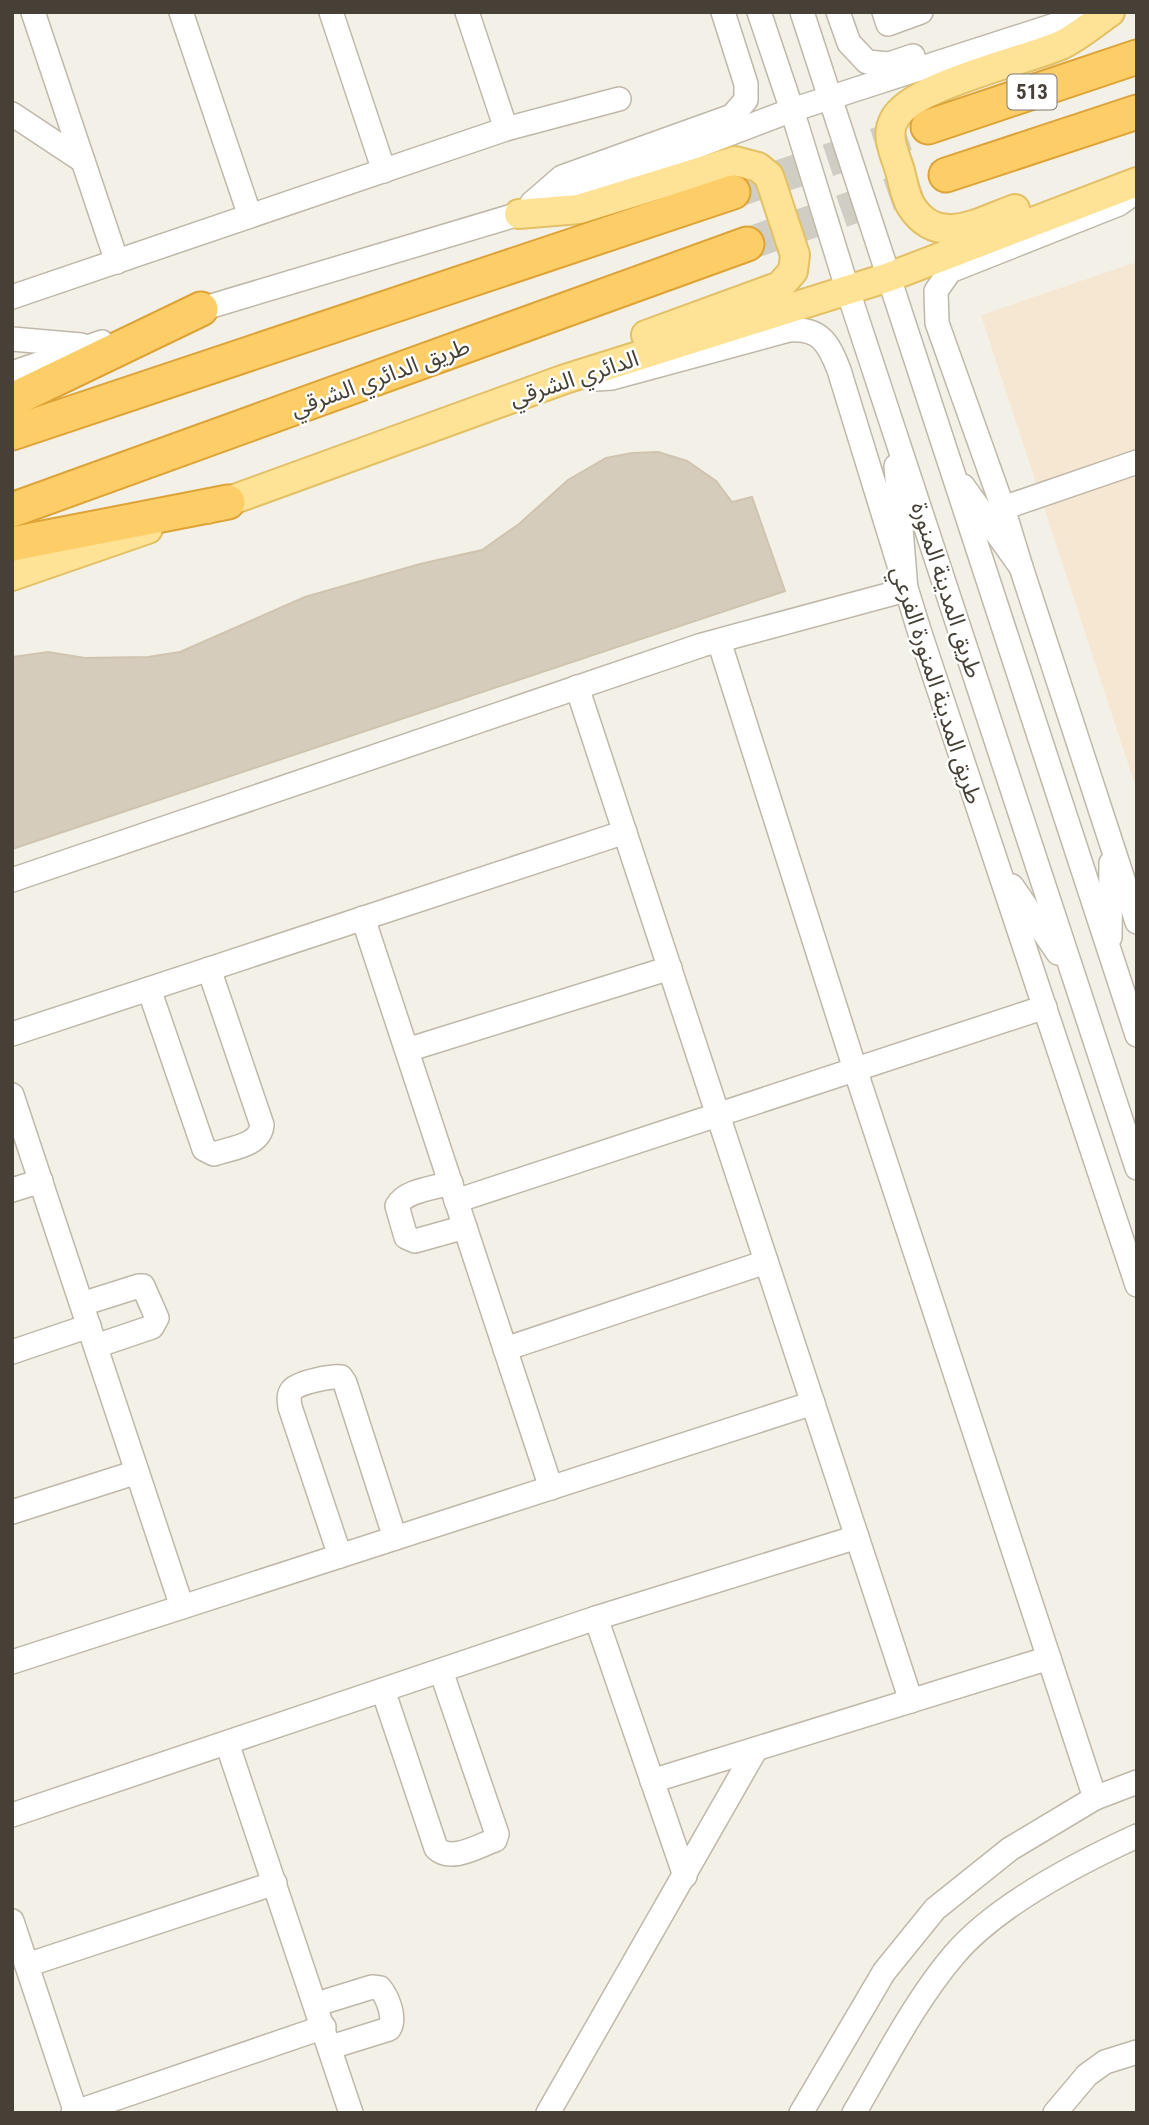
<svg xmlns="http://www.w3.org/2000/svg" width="1149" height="2125" font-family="'Roboto Condensed','Noto Sans Arabic',sans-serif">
  <rect width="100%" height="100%" fill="#f3f0e7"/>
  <path fill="#f5e7d2" d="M1137,262V791L981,315Z"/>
  <path fill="#d5ccbc" stroke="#d0c4af" stroke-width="2" d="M658,452L687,461L716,481L732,502L752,497L785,591L12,849V657L48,652L85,658L148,657L180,652L305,597L420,564L482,550L519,524L568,480L606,458L632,453Z"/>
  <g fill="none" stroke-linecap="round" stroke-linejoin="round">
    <g stroke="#d0cdc4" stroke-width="33" stroke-dasharray="33 17" stroke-linecap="butt">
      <path d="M733,192L928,127"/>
      <path d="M747,244L946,175"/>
    </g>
    <g stroke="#bfb8a9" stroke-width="26">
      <g id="minor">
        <path d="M33,12L117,262"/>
        <path d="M181,12L250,216"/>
        <path d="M331,12L384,171"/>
        <path d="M759,12L792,110L848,291L1137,1168"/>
        <path d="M802,12L1137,1035"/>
        <path d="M838,12L849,43L867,62L889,64L913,56"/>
        <path d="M884,12L888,24L921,12"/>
        <path d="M12,114L83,161"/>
        <path d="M506,129L619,99"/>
        <path d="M532,203L562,177L732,116L746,100V84L723,12"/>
        <path d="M12,297L506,129L467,12"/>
        <path d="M188,313L519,214L792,110L1095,12"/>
        <path d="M12,339L81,345"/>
        <path d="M12,373L102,342"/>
        <path d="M596,379L612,378L789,330C820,328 828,342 839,370L919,630L1137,1285"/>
        <path d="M963,486L1021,567L1137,922"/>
        <path d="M1003,508L1137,462"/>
        <path d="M1021,567L1003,508L937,323L936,291L950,271L1119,204L1137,191"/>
        <path d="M719,641L855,1069L1095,1798"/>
        <path d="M577,687L911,1701"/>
        <path d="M12,880L702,645L906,590L896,466"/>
        <path d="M1012,886L1058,953"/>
        <path d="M363,918L551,1488"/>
        <path d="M1110,937L1111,863"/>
        <path d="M149,989L204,1149L214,1154C231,1148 260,1146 262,1125L209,969"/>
        <path d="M12,1034L625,832"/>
        <path d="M407,1050L670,968"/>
        <path d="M12,1095L182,1607"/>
        <path d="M451,1183C435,1188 405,1190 397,1206L406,1237L415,1241L465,1227"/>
        <path d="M12,1190L41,1181"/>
        <path d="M456,1201L1045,1007"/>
        <path d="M82,1304L139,1286H143L157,1318L152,1327L96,1346"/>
        <path d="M505,1349L766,1262"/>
        <path d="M12,1352L89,1326"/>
        <path d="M12,1512L137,1472"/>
        <path d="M340,1556L290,1407C289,1401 288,1395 292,1390C299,1382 331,1376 341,1377L345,1383L395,1538"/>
        <path d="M596,1618L685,1876"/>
        <path d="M12,1662L813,1403"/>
        <path d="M383,1690L436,1848C451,1863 478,1846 495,1840L497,1834L441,1671"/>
        <path d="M227,1743L351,2113"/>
        <path d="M652,1781L1049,1658"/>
        <path d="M12,1815L596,1618L857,1537"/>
        <path d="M12,1921L76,2113"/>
        <path d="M27,1965L275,1883"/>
        <path d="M317,2004L372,1987L380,1988C388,1998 396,2018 389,2029L331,2047"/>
        <path d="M73,2113L324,2027"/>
        <path d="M548,2113L756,1749"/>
        <path d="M801,2113L884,1972L935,1909L1010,1849L1095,1798L1137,1782"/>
        <path d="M854,2113C886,2059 914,2002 954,1955C996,1905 1078,1863 1137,1836"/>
        <path d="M1055,2113L1087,2075L1105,2062L1137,2052"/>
      </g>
    </g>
    <g stroke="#e3c065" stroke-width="32">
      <g id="major">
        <path d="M1015,209C979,222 938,248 911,206C905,196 903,182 900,171C895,154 885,136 894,120C910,86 1024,61 1061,45C1078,37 1094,23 1110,12"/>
        <path d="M519,214L579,209L735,161L758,167L769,176L795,255L793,271L780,286L646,335"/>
        <path d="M207,509L565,379L889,277L1137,182"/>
        <path d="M12,576L148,529"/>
      </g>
    </g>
    <g stroke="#dda337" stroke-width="37">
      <g id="highway">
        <path d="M928,127L1137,57"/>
        <path d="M946,175L1137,112"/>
        <path d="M12,400L201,309"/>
        <path d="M12,433L733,192"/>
        <path d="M12,510L747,244"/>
        <path d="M12,544L228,502"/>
      </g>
    </g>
    <use href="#minor" stroke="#fff" stroke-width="23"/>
    <use href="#major" stroke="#fee295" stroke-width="28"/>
    <use href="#highway" stroke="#fdce68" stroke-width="33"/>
  </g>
  <g text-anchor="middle" stroke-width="5" stroke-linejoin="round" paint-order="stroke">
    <rect fill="#fff" stroke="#7e7972" stroke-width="2" x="1007.5" y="74.5" width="49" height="35" rx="5"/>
    <g font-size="21" font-weight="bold" fill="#464036">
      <text x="1032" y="99">513</text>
    </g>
    <g font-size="23" fill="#464036" stroke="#fff">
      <text transform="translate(380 377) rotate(-20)" y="8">طريق الدائري الشرقي</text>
      <text transform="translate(574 378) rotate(-18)" y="8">الدائري الشرقي</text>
      <text transform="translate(947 590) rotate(72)" y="8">طريق المدينة المنورة</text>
      <text transform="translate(937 685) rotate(72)" y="8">طريق المدينة المنورة الفرعي</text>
    </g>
  </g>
  <rect width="1149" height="2125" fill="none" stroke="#464036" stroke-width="28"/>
</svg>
